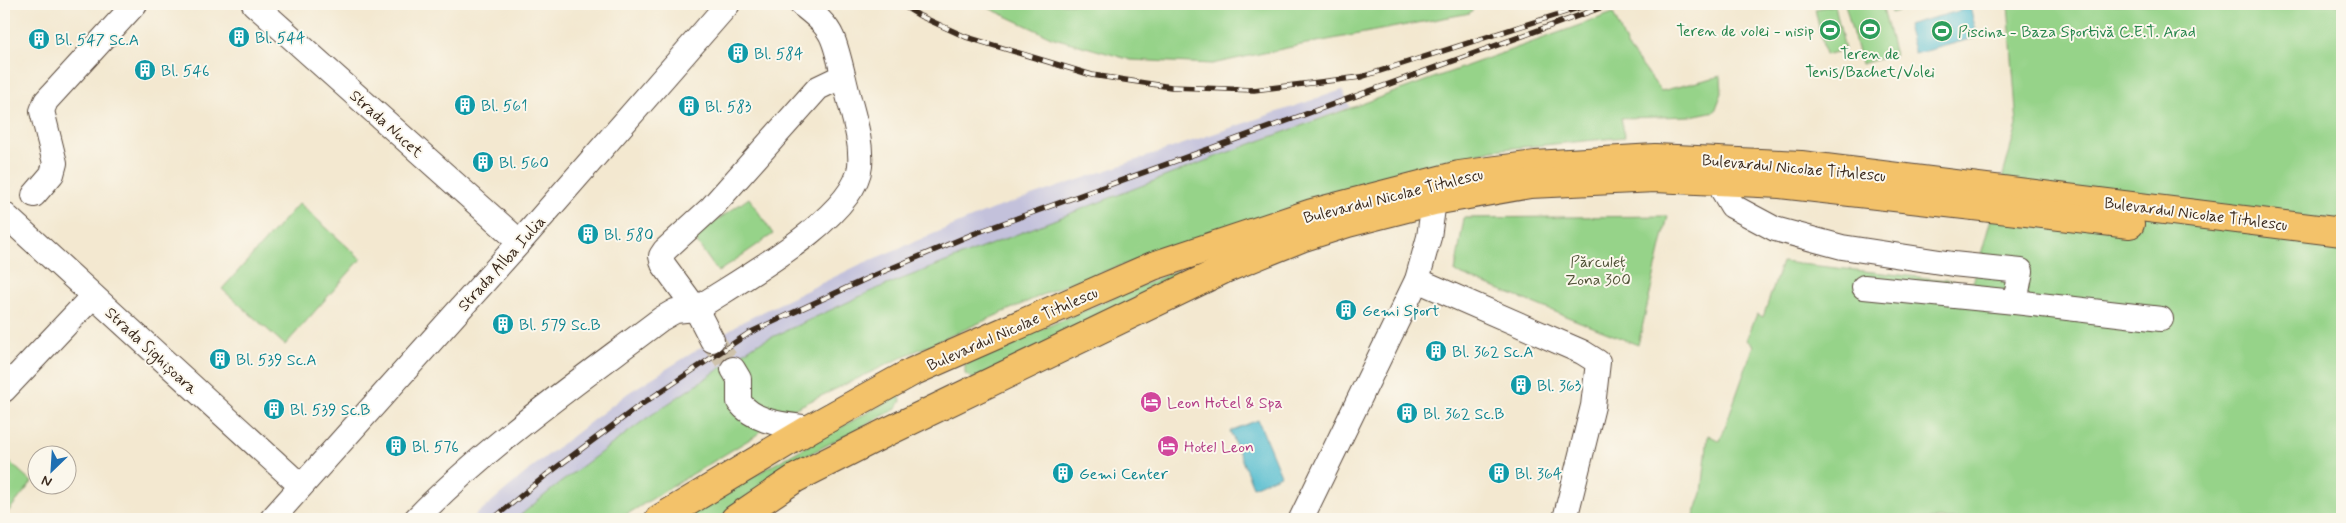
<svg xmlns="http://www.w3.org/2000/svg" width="2346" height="523" font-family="Mynerve,sans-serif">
  <rect width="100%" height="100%" fill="#fbf7ec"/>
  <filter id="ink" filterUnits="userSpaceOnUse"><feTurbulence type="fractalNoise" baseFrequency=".02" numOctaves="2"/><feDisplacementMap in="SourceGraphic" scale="10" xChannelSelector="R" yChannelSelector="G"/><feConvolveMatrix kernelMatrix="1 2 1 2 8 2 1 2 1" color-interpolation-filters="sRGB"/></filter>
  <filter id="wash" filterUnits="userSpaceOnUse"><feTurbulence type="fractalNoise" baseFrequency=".0096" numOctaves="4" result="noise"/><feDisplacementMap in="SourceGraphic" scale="20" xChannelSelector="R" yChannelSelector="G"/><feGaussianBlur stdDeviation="1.12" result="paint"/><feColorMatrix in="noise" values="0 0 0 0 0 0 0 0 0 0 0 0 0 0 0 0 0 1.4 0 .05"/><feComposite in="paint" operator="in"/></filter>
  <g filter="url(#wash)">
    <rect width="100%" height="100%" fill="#f3e8d0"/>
    <path fill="#c3c1db" d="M1342,90L1350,107L1218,156L874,290L755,345L647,418L556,486L516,519H471L535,465L628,393L742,322L861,264L993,209Z"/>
    <g fill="#96d389" stroke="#687e54">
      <path d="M980,4H1477L1470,13L1301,45L1212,64L1131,60L1051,37Z"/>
      <path d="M1845,4H1882L1895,55L1861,64Z"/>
      <path d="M1889,4H1922L1891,13Z"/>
      <path d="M2008,4H2342V519H1693L1702,493L1708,435L1720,441L1754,345L1746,340L1757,314L1763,317L1782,262L1973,283L2017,125Z"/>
      <path d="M1835,5L1845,50L1825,55L1815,9Z"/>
      <path d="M1613,13L1627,46L1661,91L1721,76L1722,93L1715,111L1691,116L1621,118L1625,137L1493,150L1433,164L1389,175L1067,284L907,355L781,415L755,436L619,519H516L556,486L647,418L755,345L874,290L1218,156Z"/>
      <path d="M749,198L773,234L718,272L693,237Z"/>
      <path d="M299,203L361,259L285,345L222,289Z"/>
      <path d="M1668,216L1638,345L1455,272L1464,218Z"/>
      <path d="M1178,270L1182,276L973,379L965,374V364L991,351Z"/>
      <path d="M897,396L900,397L901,401L896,409L783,468L718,519H676Z"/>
      <path d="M4,457L32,482L4,517Z"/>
    </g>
    <g fill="#52bccf" stroke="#467376">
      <path d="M1970,8L1978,37L1915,54L1907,25Z"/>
      <path d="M1258,420L1281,475L1253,487L1230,431Z"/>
    </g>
  </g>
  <g filter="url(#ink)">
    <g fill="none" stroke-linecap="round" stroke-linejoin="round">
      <path stroke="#cec2ac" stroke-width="24" stroke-dasharray="24 12" stroke-linecap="butt" d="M712,340L733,369"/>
      <g stroke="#574639" stroke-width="26">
        <g id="minor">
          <path d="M254,4L520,242"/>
          <path d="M1717,181L1732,206L1775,229L1842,247L1953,264L2021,271L2015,302L1864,287"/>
          <path d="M34,195L52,174L55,163L42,111L46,101L135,4"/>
          <path d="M4,214L301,486"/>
          <path d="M1417,280L1582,352L1598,362L1593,406L1565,519"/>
          <path d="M2015,302L2161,319"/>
          <path d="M712,340L696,309L663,264L661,256L665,250L712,207L818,88L843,76"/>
          <path d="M733,369L739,379V402C756,424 785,424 811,428"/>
          <path d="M4,390L93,296"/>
          <path d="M272,519L520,242L728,4"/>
          <path d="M416,519C489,444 578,382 661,319L675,311L696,309C738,281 855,218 860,166C862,142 854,118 848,95C844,80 838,50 832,37C826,23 812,13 801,4"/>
          <path d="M1301,519L1417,280L1429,237L1434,201"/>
        </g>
      </g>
      <g stroke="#574639" stroke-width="30">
        <g id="major">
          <path d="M659,519L811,428L912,372L1153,266L1312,213L1459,175L1535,165L1655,158L1801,165L2342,232"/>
          <path d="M735,519L796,478L887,432L1227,268L1301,238L1348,223L1434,201L1530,184L1655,178L1780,184L2130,224"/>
        </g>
      </g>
      <use href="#minor" stroke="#fff" stroke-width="24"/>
      <use href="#major" stroke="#f3c26a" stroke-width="28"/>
      <g stroke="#3b2a1e" stroke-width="5.5">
        <g id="rail">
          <path d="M900,4L920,16L966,37L1092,75L1171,87L1254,90L1361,77L1591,4"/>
          <path d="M493,519L545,476L639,406L749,333L868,278L973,234L1611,4"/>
        </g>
      </g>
      <use href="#rail" stroke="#fbf7ec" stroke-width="4" stroke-dasharray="11" stroke-linecap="butt"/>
    </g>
  </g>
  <defs>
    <g id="stadium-disc" transform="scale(1.125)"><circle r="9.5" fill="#2e9e5b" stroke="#fbf7ec"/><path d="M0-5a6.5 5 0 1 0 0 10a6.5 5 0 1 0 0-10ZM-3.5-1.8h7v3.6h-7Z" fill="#fff"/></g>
    <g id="building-disc" transform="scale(1.125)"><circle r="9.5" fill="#0f9aa8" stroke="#fbf7ec"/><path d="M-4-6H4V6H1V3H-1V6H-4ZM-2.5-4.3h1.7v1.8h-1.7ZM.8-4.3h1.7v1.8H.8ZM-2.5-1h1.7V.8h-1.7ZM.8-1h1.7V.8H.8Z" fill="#fff"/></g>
    <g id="hotel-disc" transform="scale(1.125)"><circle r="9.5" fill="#d1479c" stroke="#fbf7ec"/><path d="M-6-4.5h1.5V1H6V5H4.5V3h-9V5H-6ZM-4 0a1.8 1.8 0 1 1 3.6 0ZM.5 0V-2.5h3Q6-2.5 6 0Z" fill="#fff"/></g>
  </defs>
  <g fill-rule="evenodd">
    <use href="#stadium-disc" x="1870" y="29"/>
    <use href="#stadium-disc" x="1830" y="30"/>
    <use href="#stadium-disc" x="1942" y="31"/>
    <use href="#building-disc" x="239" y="37"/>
    <use href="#building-disc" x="39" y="39"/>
    <use href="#building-disc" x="738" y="53"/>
    <use href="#building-disc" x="145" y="70"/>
    <use href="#building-disc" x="465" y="105"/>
    <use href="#building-disc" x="689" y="106"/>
    <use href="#building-disc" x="483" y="162"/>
    <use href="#building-disc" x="588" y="234"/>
    <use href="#building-disc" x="1346" y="310"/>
    <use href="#building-disc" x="503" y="324"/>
    <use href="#building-disc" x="1436" y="351"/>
    <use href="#building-disc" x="220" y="359"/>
    <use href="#building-disc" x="1521" y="385"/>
    <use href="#hotel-disc" x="1151" y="402"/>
    <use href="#building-disc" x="274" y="409"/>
    <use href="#building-disc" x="1407" y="413"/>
    <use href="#building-disc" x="396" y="446"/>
    <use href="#hotel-disc" x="1168" y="446"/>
    <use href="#building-disc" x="1063" y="473"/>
    <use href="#building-disc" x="1499" y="473"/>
  </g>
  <g text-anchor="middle" stroke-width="4" stroke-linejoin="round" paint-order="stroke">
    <g font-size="16" fill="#27864d" stroke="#fbf7ec" text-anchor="end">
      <text x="1814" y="36">Teren de volei - nisip</text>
      <text x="1958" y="37" text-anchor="start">Piscina - Baza Sportivă C.E.T. Arad</text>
      <text x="1870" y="59" text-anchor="middle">Teren de<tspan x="1870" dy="18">Tenis/Bachet/Volei</tspan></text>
    </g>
    <g font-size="16" fill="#0d838f" stroke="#fbf7ec" text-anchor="start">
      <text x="255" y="43">Bl. 544</text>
      <text x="55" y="45">Bl. 547 Sc.A</text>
      <text x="754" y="59">Bl. 584</text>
      <text x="161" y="76">Bl. 546</text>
      <text x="481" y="111">Bl. 561</text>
      <text x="705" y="112">Bl. 583</text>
      <text x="499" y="168">Bl. 560</text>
      <text x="604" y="240">Bl. 580</text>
      <text x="1362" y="316">Gemi Sport</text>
      <text x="519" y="330">Bl. 579 Sc.B</text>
      <text x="1452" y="357">Bl. 362 Sc.A</text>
      <text x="236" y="365">Bl. 539 Sc.A</text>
      <text x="1537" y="391">Bl. 363</text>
      <text x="290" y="415">Bl. 539 Sc.B</text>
      <text x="1423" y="419">Bl. 362 Sc.B</text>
      <text x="412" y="452">Bl. 576</text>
      <text x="1079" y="479">Gemi Center</text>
      <text x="1515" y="479">Bl. 364</text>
    </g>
    <g font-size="16" fill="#3b2a1e" stroke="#fbf7ec">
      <text transform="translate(387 123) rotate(42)" y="6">Strada Nucet</text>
      <text transform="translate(1794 167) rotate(5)" y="6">Bulevardul Nicolae Titulescu</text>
      <text transform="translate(1393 195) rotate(-14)" y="6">Bulevardul Nicolae Titulescu</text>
      <text transform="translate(2196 213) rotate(7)" y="6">Bulevardul Nicolae Titulescu</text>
      <text transform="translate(501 263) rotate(-48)" y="6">Strada Alba Iulia</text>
      <text transform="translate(1012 328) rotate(-24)" y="6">Bulevardul Nicolae Titulescu</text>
      <text transform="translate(152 350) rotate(43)" y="6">Strada Sighișoara</text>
    </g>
    <g font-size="16" fill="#525439" stroke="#fbf7ec">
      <text x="1598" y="267">Părculeț<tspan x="1598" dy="18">Zona 300</tspan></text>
    </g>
    <g font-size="16" fill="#b23c85" stroke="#fbf7ec" text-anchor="start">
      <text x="1167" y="408">Leon Hotel &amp; Spa</text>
      <text x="1184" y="452">Hotel Leon</text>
    </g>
  </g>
  <rect width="2346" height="523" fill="none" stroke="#fbf7ec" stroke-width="20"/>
  <g transform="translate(52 470) rotate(205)"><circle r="24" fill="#fbf7ec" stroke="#aea59a"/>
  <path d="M0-4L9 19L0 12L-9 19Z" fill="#1f6fb2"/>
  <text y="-8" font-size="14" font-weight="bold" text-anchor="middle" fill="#3b2a1e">N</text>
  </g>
</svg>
